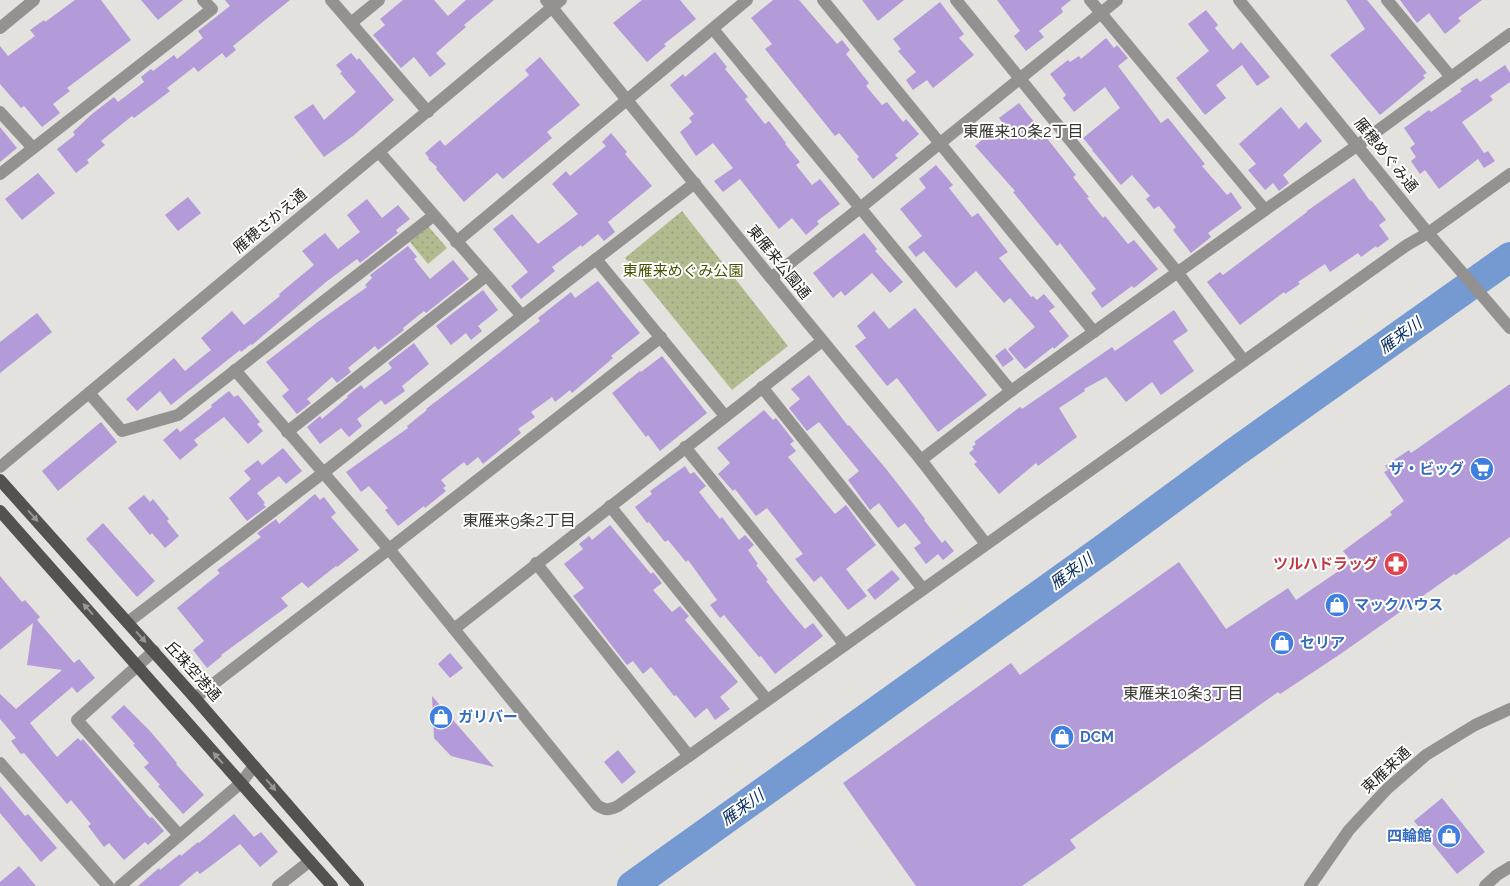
<svg xmlns="http://www.w3.org/2000/svg" width="1510" height="886" font-family="Raleway,'Noto Sans JP',sans-serif">
  <defs>
    <pattern id="green-dots" width="8" height="8" patternUnits="userSpaceOnUse" patternTransform="scale(1.25)"><rect width="8" height="8" fill="#b1bb8f"/><path d="M2 2h.1M6 6h.1" fill="none" stroke="#98a07b" stroke-width="1.8" stroke-linecap="round"/></pattern>
  </defs>
  <rect width="100%" height="100%" fill="#e4e2de"/>
  <g fill="url(#green-dots)">
    <path d="M682,211L788,346L732,390L625,258Z"/>
    <path d="M428,226L447,248L428,264L410,242Z"/>
  </g>
  <g fill="none" stroke-linecap="round" stroke-linejoin="round">
    <path stroke="#749ad1" stroke-width="30" d="M632,886L1105,548L1234,453L1510,257"/>
  </g>
  <g fill="#b39ad8">
    <path d="M75,0H101L131,40L67,88L70,91L53,104L60,113L42,127L24,106L21,108L0,84V46L8,56L35,36L30,30L44,20L45,22Z"/>
    <path d="M141,0H183L158,20Z"/>
    <path d="M225,0H290L233,46L236,50L226,58L222,53L198,72L194,67L167,88L170,91L153,104L134,118L132,116L101,141L105,145L87,160L89,163L76,173L57,149L75,135L73,132L92,114L114,97L118,102L144,82L141,77L151,69L153,71L174,55L177,59L203,38L198,31L230,6Z"/>
    <path d="M403,0H434L448,16L466,0H494L464,25L466,27L436,53L446,64L430,77L414,57L401,68L373,35L385,25L380,19Z"/>
    <path d="M642,0H680L696,19L664,44L666,46L647,62L613,23Z"/>
    <path d="M773,0H799L837,44L842,40L850,50L846,54L869,83L866,86L882,105L887,102L903,122L906,119L919,134L895,155L898,158L873,179L857,159L859,157L839,133L835,136L765,49L772,44L751,18Z"/>
    <path d="M862,0H904L878,21Z"/>
    <path d="M997,0H1071L1061,8L1063,12L1039,31L1044,37L1026,51L1014,36L1020,31Z"/>
    <path d="M1346,0H1367L1427,73L1423,75L1425,78L1380,115L1330,55L1365,29Z"/>
    <path d="M1400,0H1482L1458,18L1461,21L1445,34L1429,13L1417,23Z"/>
    <path d="M940,2L964,34L959,38L974,55L933,88L927,80L913,90L906,80L916,72L898,51L901,49L893,39Z"/>
    <path d="M1206,10L1218,25L1215,28L1233,50L1241,42L1270,77L1257,86L1242,65L1216,85L1226,98L1205,115L1176,78L1209,51L1188,24Z"/>
    <path d="M1106,38L1114,48L1117,45L1128,58L1118,66L1161,123L1168,118L1205,164L1202,166L1227,195L1231,192L1242,208L1208,233L1211,237L1191,253L1173,230L1176,227L1159,206L1154,209L1146,199L1150,196L1132,175L1121,185L1092,150H1093L1083,138L1120,108L1105,87L1074,112L1063,98L1066,95L1050,74L1068,60L1070,62L1079,56L1081,59Z"/>
    <path d="M715,52L727,67L725,69L748,97L745,99L765,124L769,121L786,143L785,144L800,162L796,165L812,185L820,179L840,204L817,221L819,224L806,235L792,218L779,229L740,179L723,192L714,181L733,168L713,143L696,156L680,132L692,122L689,118L694,114L670,85L683,74L685,77Z"/>
    <path d="M351,53L357,60L359,58L394,100L353,136L324,157L294,117L313,104L324,120L356,92L340,73L342,72L336,65Z"/>
    <path d="M540,57L580,105L547,132L552,138L503,179L497,173L464,202L436,169L437,167L428,159L429,158L425,153L440,140L445,146L529,75L525,70Z"/>
    <path d="M1505,65L1510,73V82L1490,96L1493,100L1462,122L1484,153L1488,151L1495,161L1484,168L1478,159L1439,189L1425,170L1420,174L1411,161L1416,157L1410,148L1415,144L1404,128L1429,110L1431,112L1462,91L1460,89L1477,78L1480,82Z"/>
    <path d="M1019,103L1076,175L1073,177L1089,197L1087,198L1103,218L1105,216L1128,244L1134,240L1158,269L1134,288L1132,286L1102,308L1091,293L1096,289L1060,243L1057,246L1013,192L1015,191L975,146L1002,122L999,118Z"/>
    <path d="M1281,107L1299,129L1306,122L1322,141L1283,175L1289,183L1279,191L1273,183L1265,190L1248,170L1256,164L1239,144Z"/>
    <path d="M0,127L17,148L0,162Z"/>
    <path d="M611,133L627,152L625,154L652,186L608,222L615,232L604,241L598,234L582,247L581,245L552,267L555,271L521,299L511,286L528,272L493,229L512,214L538,244L578,214L552,184L566,171L570,176L606,146L602,142Z"/>
    <path d="M936,165L953,185L949,188L972,217L978,213L1008,252L999,258L1031,297L1033,296L1037,300L1044,294L1055,307L1049,311L1069,336L1054,349L1053,347L1025,369L1008,349L1035,327L1010,298L1004,303L976,271L956,288L924,251L916,257L908,247L922,236L900,209L926,188L919,179Z"/>
    <path d="M38,173L55,193L22,220L5,199Z"/>
    <path d="M1354,178L1370,201L1371,200L1386,220L1379,225L1389,239L1377,248L1376,246L1361,257L1358,253L1330,272L1325,264L1298,282L1300,284L1285,294L1284,292L1240,325L1207,282L1220,272L1223,275L1307,212V211Z"/>
    <path d="M188,197L201,213L178,231L165,215Z"/>
    <path d="M367,199L382,218L398,205L410,219L396,230L398,233L360,263L357,259L326,282L252,345L251,344L241,352L240,350L171,405L160,391L137,411L126,399L174,358L185,371L211,350L201,338L232,311L244,325L280,296L279,294L314,265L302,251L325,233L338,249L360,232L347,215Z"/>
    <path d="M864,233L877,249L875,251L903,282L890,293L872,273L845,296L841,291L833,298L813,273Z"/>
    <path d="M408,246L417,257L414,259L430,279L453,260L469,279L426,313L424,311L403,328L404,330L378,350L375,346L348,368L351,372L337,383L332,377L307,399L311,403L297,414L282,396L289,390L266,362L319,321L367,287L365,285L372,278L370,275Z"/>
    <path d="M598,281L640,333L611,356L613,358L572,393L570,390L555,402L552,397L531,412L535,417L518,429L521,433L483,464L478,457L467,466L464,462L441,480L446,486L443,488L446,491L425,508L424,506L398,526L385,510L388,508L369,486L361,492L346,472L408,428L407,426L427,410L426,409L476,371L540,321L538,318L571,292L575,298Z"/>
    <path d="M483,290L498,310L478,326L482,331L471,340L466,333L451,345L436,326Z"/>
    <path d="M915,308L987,395L938,432L897,378L887,386L855,346L866,338L857,326L874,311L889,329Z"/>
    <path d="M1174,310L1188,331L1173,341L1194,371L1161,395L1152,382L1126,402L1106,377L1084,389L1085,391L1059,408L1077,437L1038,466L1036,463L999,494L974,464L977,462L969,453L974,449L972,447L976,444L974,442L1020,407L1022,409L1112,347L1115,351Z"/>
    <path d="M37,313L52,332L0,373V342Z"/>
    <path d="M414,343L429,364L402,386L405,391L385,405L381,400L357,419L362,426L349,437L341,428L320,444L307,427L320,416L322,419L348,397L347,396L361,385L364,389L392,368L388,363Z"/>
    <path d="M1005,348L1014,359L1003,367L995,356Z"/>
    <path d="M662,356L707,413L660,451L648,435L646,437L612,393L640,371L641,372Z"/>
    <path d="M809,375L848,426L849,425L887,470L925,519L924,520L942,543L945,540L954,551L943,560L938,554L926,564L914,548L921,543L905,523L898,528L879,503L870,510L848,480L859,471L854,465L819,422L807,431L789,408L800,399L791,389Z"/>
    <path d="M1510,384V537L1456,575L1454,574L1339,655L1280,694L1278,692L1070,840L1076,848L1022,886H916L843,783L1011,663L1020,675L1179,562L1226,629L1288,588L1296,600L1352,562L1343,551L1392,515L1390,512L1404,501L1384,472L1388,470L1385,466L1409,450L1411,453Z"/>
    <path d="M229,391L234,397L238,395L260,422L257,424L263,431L248,444L224,417L194,440L198,445L180,460L163,440L177,428L180,432L212,407L211,405Z"/>
    <path d="M764,410L773,420L776,418L794,441L790,444L796,451L788,457L835,514L846,505L876,545L846,569L867,596L848,610L821,576L814,582L795,559L803,554L767,508L756,516L735,489L733,491L718,474L730,463L717,448Z"/>
    <path d="M101,422L117,442L58,491L42,471Z"/>
    <path d="M283,448L302,471L286,484L279,476L257,493L265,503L263,504L266,507L247,521L229,498L251,479L244,471L258,460L262,465Z"/>
    <path d="M685,466L690,474L694,472L706,486L699,492L720,519L722,517L739,540L745,535L754,545L748,550L758,564L756,565L768,580L766,581L788,609L805,629L813,623L823,636L775,674L761,656L759,657L724,615L720,618L710,605L717,600L688,560L686,562L668,540L665,542L649,522L647,523L635,507L652,494L650,491Z"/>
    <path d="M315,494L320,500L324,497L336,513L331,517L359,550L337,567L336,566L308,588L302,582L281,598L288,606L221,655L222,656L207,668L193,650L204,641L177,608L220,573L217,570L261,537L257,533L276,519L279,524Z"/>
    <path d="M144,495L150,502L153,499L169,519L167,521L179,536L165,548L152,533L150,535L128,508Z"/>
    <path d="M103,523L155,581L137,597L86,539Z"/>
    <path d="M610,525L651,574L653,572L662,583L653,590L672,612L680,606L689,616L685,620L738,682L720,697L730,709L715,720L707,708L695,718L676,695L674,696L651,667L643,674L633,661L627,665L573,596L584,588L564,564L583,549L579,544L589,536L592,540Z"/>
    <path d="M892,570L900,579L875,600L867,590Z"/>
    <path d="M0,576L22,602L25,600L40,617L37,620L74,663L79,659L95,678L77,693L72,687L30,723L57,757L78,738L81,741L83,739L150,818L152,817L164,831L148,845L145,842L124,860L109,843L104,847L88,826L91,824L71,800L67,804L24,753L21,754L11,741L16,738L0,719V694L16,709L62,670L27,665L33,623L0,650Z"/>
    <path d="M450,653L463,668L450,678L438,664Z"/>
    <path d="M432,696L494,767L451,756L434,738Z"/>
    <path d="M124,705L150,731L177,763L176,764L204,795L183,814L158,786L160,785L144,767L149,763L133,745L135,744L111,717Z"/>
    <path d="M618,750L636,772L622,784L604,762Z"/>
    <path d="M0,786L25,816L28,814L57,848L41,862L0,813Z"/>
    <path d="M1442,798L1485,852L1457,874L1414,821Z"/>
    <path d="M234,814L254,837L261,832L278,852L260,867L240,844L200,874L197,871L179,886H138L159,868L160,870L180,854L181,856L198,842L199,843Z"/>
    <path d="M19,866L36,886H0V882Z"/>
  </g>
  <g fill="none" stroke-linecap="round" stroke-linejoin="round">
    <g stroke="#939291" stroke-width="12">
      <path d="M331,0L428,112"/>
      <path d="M546,0L771,278L921,460L986,544"/>
      <path d="M823,0L1094,332"/>
      <path d="M956,0L1178,273L1244,361"/>
      <path d="M1090,0L1265,210"/>
      <path d="M1239,0L1428,233L1510,328"/>
      <path d="M1387,0L1451,77"/>
      <path d="M351,23L379,0"/>
      <path d="M0,28L34,0"/>
      <path d="M713,29L1011,391"/>
      <path d="M0,112L33,148"/>
      <path d="M379,152L522,316"/>
      <path d="M0,174L212,9L203,0"/>
      <path d="M456,242L747,0"/>
      <path d="M596,259L725,416"/>
      <path d="M771,278L860,208L1117,0"/>
      <path d="M235,370L389,549L597,805C606,811 609,810 618,806L689,756L1407,245L1428,233L1510,174"/>
      <path d="M762,387L923,589"/>
      <path d="M89,393L122,431L178,415L433,216"/>
      <path d="M287,432L486,276"/>
      <path d="M685,447L845,645"/>
      <path d="M921,460L1011,391L1265,210L1358,145L1510,34"/>
      <path d="M0,467L561,0"/>
      <path d="M610,506L767,700"/>
      <path d="M536,563L689,756"/>
      <path d="M128,622L323,473L522,316L695,183"/>
      <path d="M454,629L822,341"/>
      <path d="M154,651L77,720L179,835"/>
      <path d="M195,698L389,549L661,337"/>
      <path d="M0,763L108,886"/>
      <path d="M120,886L241,783L254,766"/>
      <path d="M278,886L310,861"/>
      <path d="M1310,886L1349,830L1387,789L1426,755L1475,725L1510,709"/>
      <path d="M1485,886L1497,875L1510,867"/>
    </g>
    <g stroke="#53524f" stroke-width="12">
      <path d="M0,480L195,698L358,886"/>
      <path d="M0,511L332,886"/>
    </g>
  </g>
  <defs><path id="oneway-solid" d="M-6-.8H1V-3.2L6.5 0L1 3.2V.8H-6Z" transform="scale(1.25)"/></defs>
  <g fill="#989795">
    <use href="#oneway-solid" transform="translate(33 516) rotate(48)"/>
    <use href="#oneway-solid" transform="translate(88 609) rotate(-132)"/>
    <use href="#oneway-solid" transform="translate(141 637) rotate(48)"/>
    <use href="#oneway-solid" transform="translate(218 758) rotate(-131)"/>
    <use href="#oneway-solid" transform="translate(271 785) rotate(49)"/>
  </g>
  <defs>
    <g id="supermarket-disc" transform="scale(1.25)"><circle r="9.5" fill="#3f7fe0" stroke="#fff"/><path d="M-6-5.5h2.5l.6 2H6L4.5 2H-2.5L-4.4-4H-6ZM-1.5 3.2a1.3 1.3 0 1 0 .1 0ZM3 3.2a1.3 1.3 0 1 0 .1 0Z" fill="#fff"/></g>
    <g id="pharmacy-disc" transform="scale(1.25)"><circle r="9.5" fill="#e0444e" stroke="#fff"/><path d="M-2-6h4v4h4v4h-4v4h-4v-4h-4v-4h4Z" fill="#fff"/></g>
    <g id="shop-disc" transform="scale(1.25)"><circle r="9.5" fill="#3f7fe0" stroke="#fff"/><path d="M-5-2.5h2.3a2.7 3.5 0 0 1 5.4 0H5L5.5 6h-11ZM-1.5-2.5h3a1.5 2.3 0 0 0-3 0Z" fill="#fff"/></g>
  </defs>
  <g fill-rule="evenodd">
    <use href="#supermarket-disc" x="1482" y="469"/>
    <use href="#pharmacy-disc" x="1396" y="564"/>
    <use href="#shop-disc" x="1337" y="605"/>
    <use href="#shop-disc" x="1282" y="643"/>
    <use href="#shop-disc" x="441" y="717"/>
    <use href="#shop-disc" x="1062" y="737"/>
    <use href="#shop-disc" x="1449" y="836"/>
  </g>
  <g text-anchor="middle" stroke-width="4" stroke-linejoin="round" paint-order="stroke">
    <g font-size="15" fill="#222220" stroke="#fff">
      <text transform="translate(1386 155) rotate(51)" y="5">雁穂めぐみ通</text>
      <text transform="translate(270 221) rotate(-40)" y="5">雁穂さかえ通</text>
      <text transform="translate(779 262) rotate(51)" y="5">東雁来公園通</text>
      <text transform="translate(193 671) rotate(48)" y="5">丘珠空港通</text>
      <text transform="translate(1386 770) rotate(-43)" y="5">東雁来通</text>
    </g>
    <g font-size="15" fill="#475200" stroke="#fff">
      <text x="683" y="276">東雁来めぐみ公園</text>
    </g>
    <g font-size="15" font-weight="bold" fill="#366cbe" stroke="#fff" text-anchor="start">
      <text x="1464" y="474" text-anchor="end">ザ・ビッグ</text>
      <text x="1354" y="610">マックハウス</text>
      <text x="1300" y="648">セリア</text>
      <text x="458" y="722">ガリバー</text>
      <text x="1080" y="742">DCM</text>
      <text x="1432" y="841" text-anchor="end">四輪館</text>
    </g>
    <g font-size="15" font-weight="bold" fill="#be3a42" stroke="#fff" text-anchor="end">
      <text x="1378" y="569">ツルハドラッグ</text>
    </g>
    <g font-size="16" fill="#383733" stroke="#fff">
      <text x="1023" y="137">東雁来10条2丁目</text>
      <text x="519" y="526">東雁来9条2丁目</text>
      <text x="1183" y="699">東雁来10条3丁目</text>
    </g>
    <g font-size="16" font-style="italic" fill="#082d5f" stroke="#fff">
      <text transform="translate(1400 335) rotate(-36)" y="6">雁来川</text>
      <text transform="translate(1071 571) rotate(-36)" y="6">雁来川</text>
      <text transform="translate(742 807) rotate(-36)" y="6">雁来川</text>
    </g>
  </g>
</svg>
